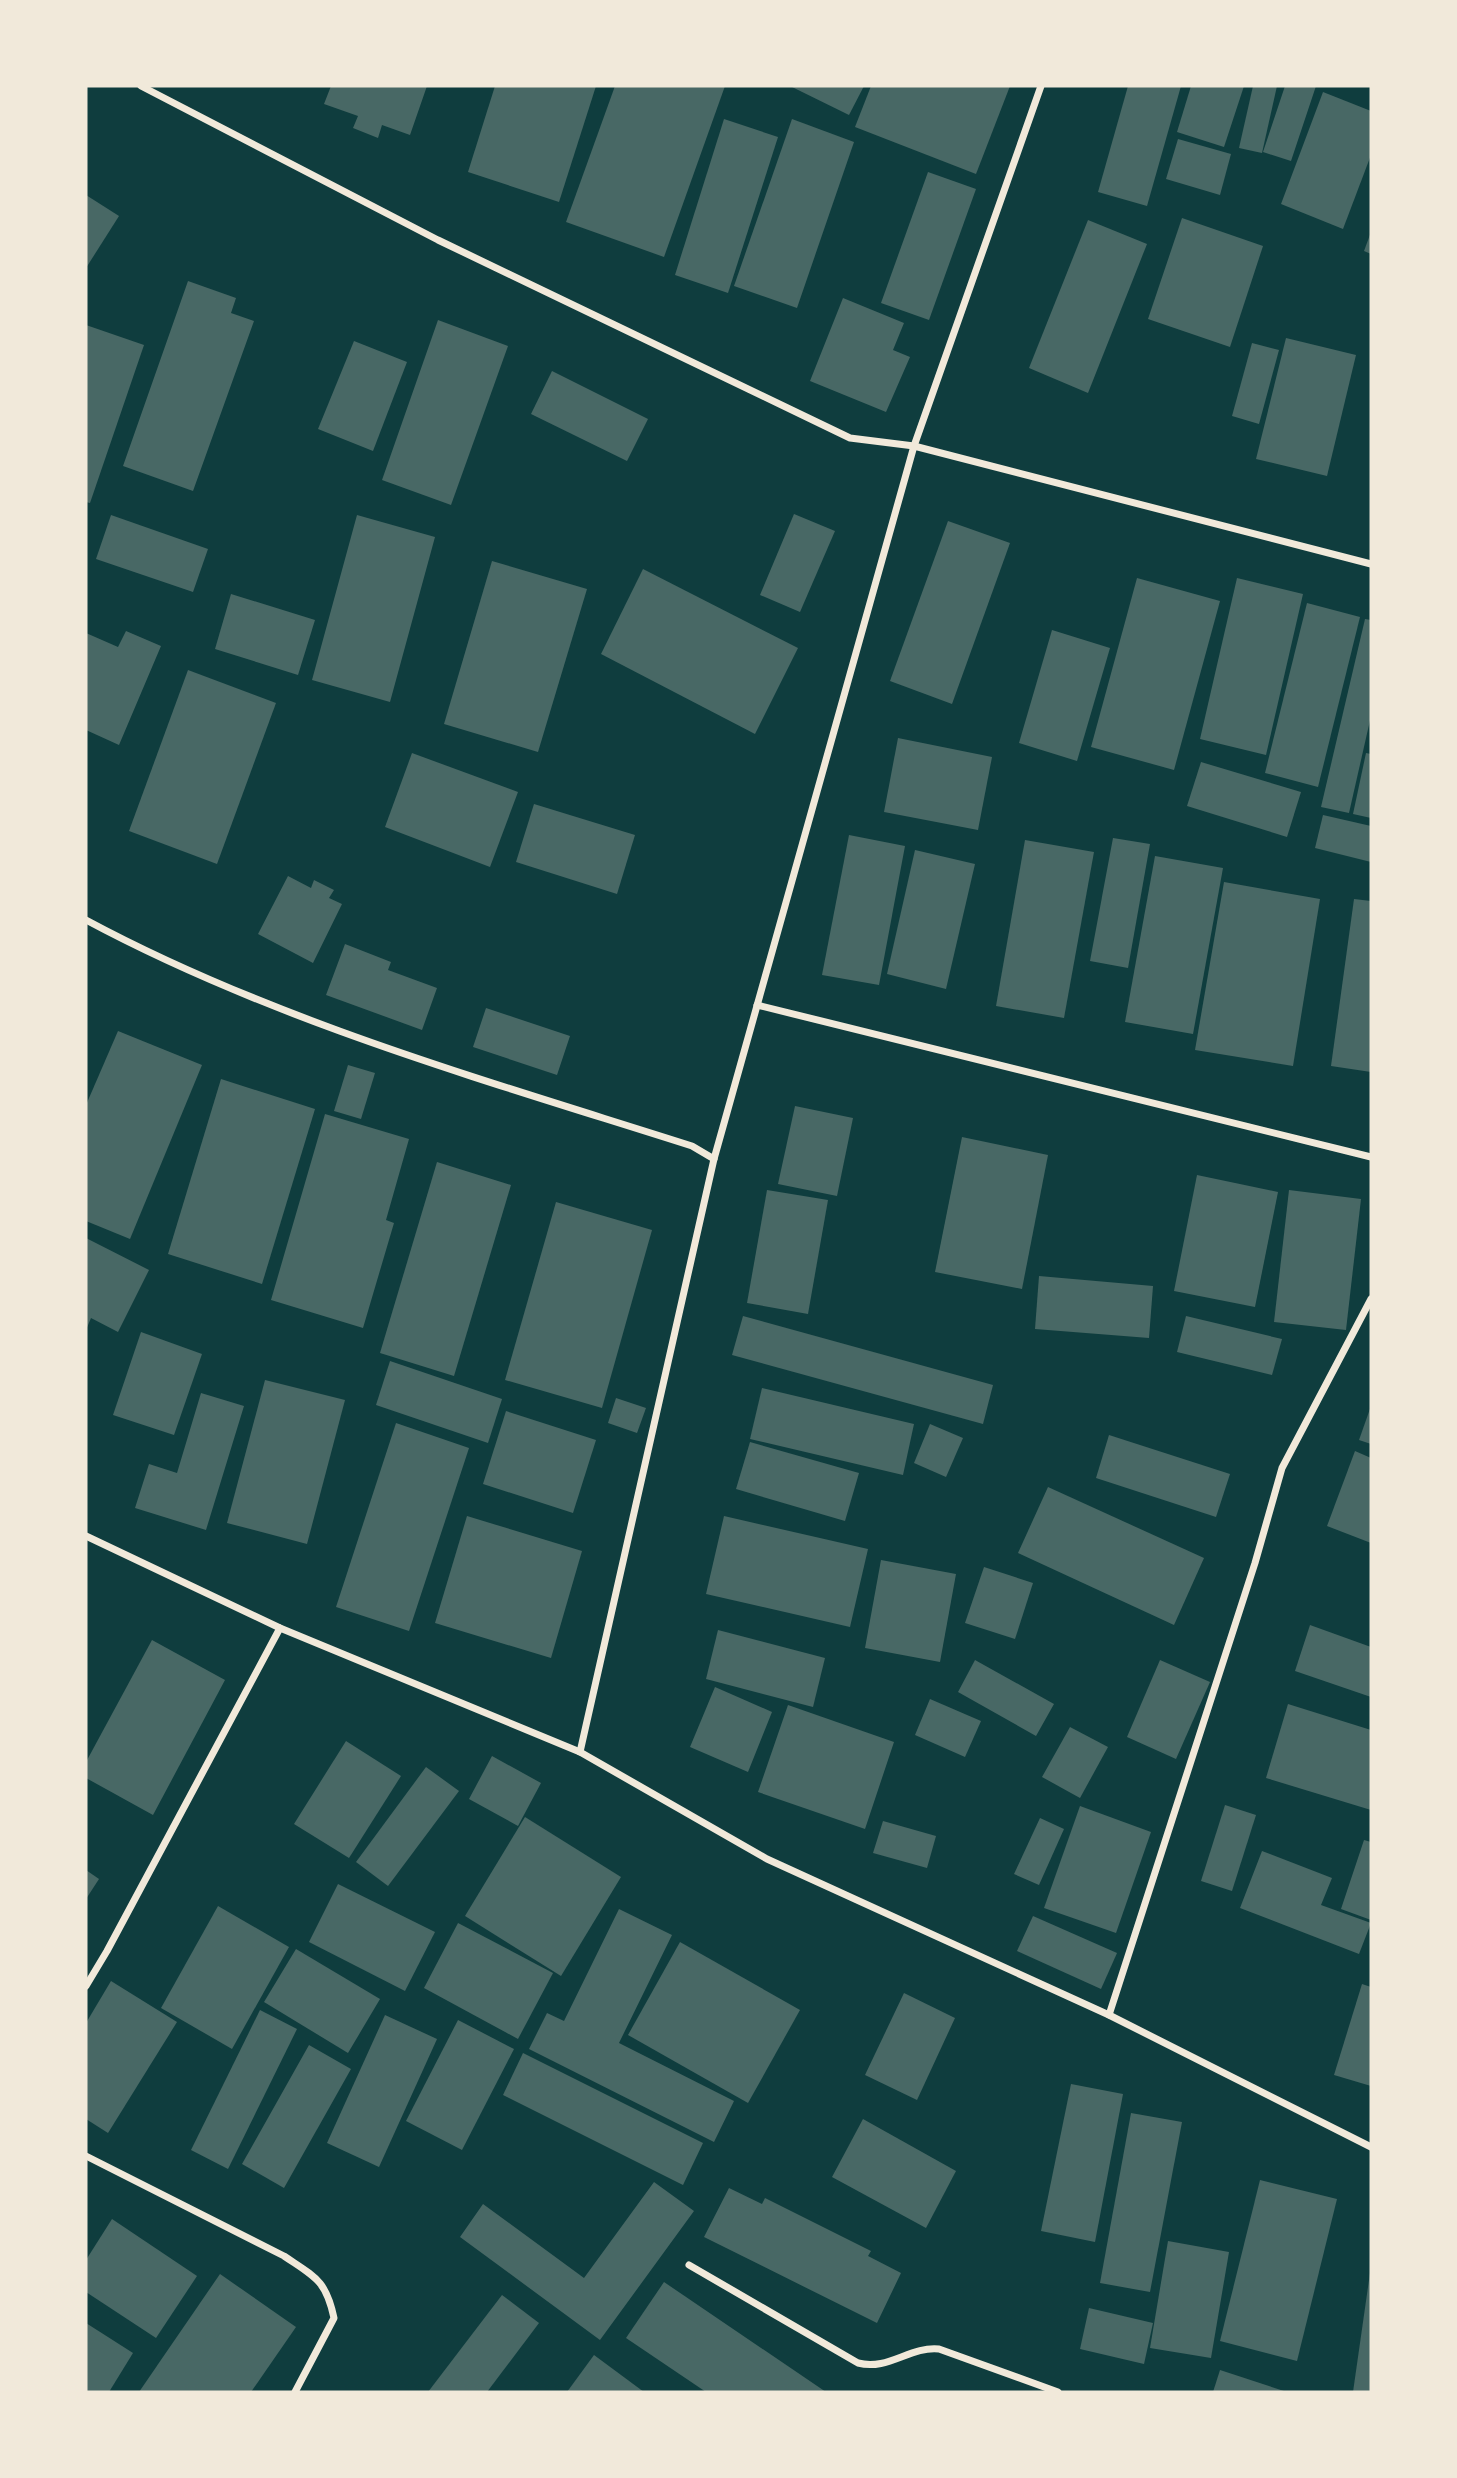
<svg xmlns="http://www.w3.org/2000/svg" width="1457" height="2478" font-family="Karla,sans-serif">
  <rect width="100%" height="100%" fill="#0f3d3e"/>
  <g fill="#486865">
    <path d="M331,86H427L410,135L382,125L378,138L353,128L358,116L324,104Z"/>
    <path d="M495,86H596L559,202L468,172Z"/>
    <path d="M615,86H725L664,257L566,222Z"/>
    <path d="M790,86H864L849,115Z"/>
    <path d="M871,86H1010L976,174L855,127Z"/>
    <path d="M1128,86H1181L1147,206L1098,192Z"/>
    <path d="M1191,86H1244L1224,147L1177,132Z"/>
    <path d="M1253,86H1277L1262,153L1239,148Z"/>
    <path d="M1285,86H1316L1291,161L1263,152Z"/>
    <path d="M1323,92L1371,111V155L1343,229L1281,204Z"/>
    <path d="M724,119L778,137L728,293L675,275Z"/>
    <path d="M792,119L854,142L797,308L734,286Z"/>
    <path d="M1178,139L1231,154L1220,195L1166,179Z"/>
    <path d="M928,172L976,189L929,320L881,303Z"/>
    <path d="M86,195L119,216L86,268Z"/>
    <path d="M1182,218L1263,246L1230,347L1148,319Z"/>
    <path d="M1088,220L1147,244L1088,393L1029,368Z"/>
    <path d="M1371,232V254L1364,251Z"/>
    <path d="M188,281L236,298L231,313L254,321L193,491L123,466Z"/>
    <path d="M843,298L904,323L893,350L910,357L886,412L810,381Z"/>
    <path d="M438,320L508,346L451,505L382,480Z"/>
    <path d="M86,325L144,345L90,503L86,502Z"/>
    <path d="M1286,338L1356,355L1327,476L1256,459Z"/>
    <path d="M354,341L407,362L373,451L318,429Z"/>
    <path d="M1252,343L1279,350L1259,424L1232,416Z"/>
    <path d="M552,371L648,419L627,461L531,414Z"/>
    <path d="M794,514L835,531L800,612L760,595Z"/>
    <path d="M111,515L208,549L193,592L96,559Z"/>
    <path d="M357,515L435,537L390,702L312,680Z"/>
    <path d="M948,521L1010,543L952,704L890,681Z"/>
    <path d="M492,561L587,589L538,752L444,724Z"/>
    <path d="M643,569L798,648L755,734L601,654Z"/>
    <path d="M1137,578L1220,601L1174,770L1091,747Z"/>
    <path d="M1237,578L1303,594L1266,755L1200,739Z"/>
    <path d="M231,594L315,620L298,675L215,649Z"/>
    <path d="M1307,603L1360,617L1318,787L1265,773Z"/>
    <path d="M1365,619L1371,620V716L1349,813L1321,807Z"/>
    <path d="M1052,630L1110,648L1077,761L1019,743Z"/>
    <path d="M126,631L161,646L119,745L86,730V633L118,647Z"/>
    <path d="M188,670L276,703L217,864L129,831Z"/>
    <path d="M898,738L992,757L978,830L884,812Z"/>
    <path d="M412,753L518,792L490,867L385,827Z"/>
    <path d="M1366,753L1371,754V818L1353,814Z"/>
    <path d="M1201,762L1301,792L1287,837L1187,806Z"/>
    <path d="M534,804L635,835L617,894L516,862Z"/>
    <path d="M1323,815L1371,826V862L1315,848Z"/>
    <path d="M849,835L905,846L879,985L822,975Z"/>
    <path d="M1113,838L1150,844L1128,968L1090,961Z"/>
    <path d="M1025,840L1094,852L1064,1018L996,1006Z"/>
    <path d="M915,850L975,864L946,989L887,974Z"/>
    <path d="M1155,856L1223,868L1193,1034L1125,1022Z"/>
    <path d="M288,876L311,888L314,880L334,890L329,898L342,904L313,963L258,934Z"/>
    <path d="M1224,882L1320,899L1293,1066L1195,1050Z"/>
    <path d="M1354,899L1371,901V1072L1331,1066Z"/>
    <path d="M345,944L391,962L388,970L437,988L422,1030L326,995Z"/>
    <path d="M486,1008L570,1036L557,1075L473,1047Z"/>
    <path d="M118,1031L202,1065L130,1239L86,1221V1105Z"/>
    <path d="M348,1065L375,1073L361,1119L334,1111Z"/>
    <path d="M221,1079L315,1109L262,1284L168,1254Z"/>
    <path d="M795,1106L853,1118L837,1196L778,1184Z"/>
    <path d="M325,1114L409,1139L386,1220L394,1223L363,1328L271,1300Z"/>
    <path d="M962,1137L1048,1155L1022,1289L935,1272Z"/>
    <path d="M437,1162L511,1185L454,1376L380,1353Z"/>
    <path d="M1197,1175L1278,1192L1255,1307L1174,1291Z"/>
    <path d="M767,1190L828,1200L808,1314L747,1303Z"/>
    <path d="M1289,1190L1361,1199L1346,1330L1274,1322Z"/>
    <path d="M556,1202L652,1230L602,1408L505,1380Z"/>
    <path d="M86,1238L149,1270L118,1332L91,1318L86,1330Z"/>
    <path d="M1039,1276L1153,1286L1149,1338L1035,1329Z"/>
    <path d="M743,1316L993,1385L983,1424L732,1355Z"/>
    <path d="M1186,1316L1282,1339L1272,1375L1177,1352Z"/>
    <path d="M141,1332L202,1354L174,1435L113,1415Z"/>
    <path d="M390,1361L502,1399L488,1443L376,1405Z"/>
    <path d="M265,1380L345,1400L307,1544L227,1523Z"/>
    <path d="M762,1388L914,1424L903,1475L750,1439Z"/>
    <path d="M201,1393L244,1406L206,1530L135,1508L149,1464L177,1473Z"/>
    <path d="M616,1398L646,1408L637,1433L608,1423Z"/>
    <path d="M1371,1406V1444L1359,1440Z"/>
    <path d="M506,1411L596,1440L573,1513L483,1484Z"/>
    <path d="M396,1423L469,1448L409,1631L336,1607Z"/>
    <path d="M930,1424L963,1438L946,1477L914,1463Z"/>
    <path d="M1109,1435L1230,1474L1216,1517L1096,1478Z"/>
    <path d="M750,1442L859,1473L845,1521L736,1489Z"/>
    <path d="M1355,1451L1371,1458V1543L1327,1526Z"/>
    <path d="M1048,1487L1204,1558L1174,1625L1018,1553Z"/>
    <path d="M467,1516L582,1551L551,1658L435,1623Z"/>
    <path d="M724,1516L868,1549L850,1627L706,1594Z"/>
    <path d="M881,1560L956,1574L940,1662L865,1648Z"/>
    <path d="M984,1567L1033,1583L1015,1639L965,1623Z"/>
    <path d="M1310,1625L1371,1647V1697L1295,1671Z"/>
    <path d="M718,1630L825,1658L813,1707L706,1679Z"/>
    <path d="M152,1640L225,1680L153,1815L86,1778V1762Z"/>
    <path d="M975,1660L1054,1704L1036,1736L958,1692Z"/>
    <path d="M1160,1660L1210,1682L1176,1759L1127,1737Z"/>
    <path d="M715,1687L772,1712L748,1772L690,1747Z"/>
    <path d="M930,1699L981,1721L965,1757L915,1735Z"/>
    <path d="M1288,1704L1371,1730V1810L1266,1778Z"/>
    <path d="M788,1705L894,1742L865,1829L758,1792Z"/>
    <path d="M1070,1727L1108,1747L1080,1798L1042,1777Z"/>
    <path d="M346,1741L401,1776L349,1858L294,1824Z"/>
    <path d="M492,1756L541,1783L518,1826L469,1799Z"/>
    <path d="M426,1767L459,1791L388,1886L356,1862Z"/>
    <path d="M1225,1805L1256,1815L1232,1891L1201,1881Z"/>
    <path d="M1080,1806L1151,1832L1116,1933L1044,1908Z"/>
    <path d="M525,1817L621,1877L561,1976L465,1916Z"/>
    <path d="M1040,1818L1064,1829L1039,1885L1014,1874Z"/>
    <path d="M883,1821L936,1836L927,1868L873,1853Z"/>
    <path d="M1364,1840L1371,1842V1920L1341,1909Z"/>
    <path d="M1262,1851L1332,1878L1321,1905L1371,1923L1359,1954L1240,1908Z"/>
    <path d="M86,1870L99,1879L86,1899Z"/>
    <path d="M338,1884L435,1932L405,1991L309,1942Z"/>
    <path d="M218,1906L289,1947L232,2049L161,2008Z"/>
    <path d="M619,1909L672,1935L619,2043L734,2101L714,2142L529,2049L547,2013L564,2021Z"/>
    <path d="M1033,1916L1117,1953L1101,1989L1017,1951Z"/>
    <path d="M458,1923L553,1973L518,2039L424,1988Z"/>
    <path d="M680,1942L800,2010L748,2103L628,2035Z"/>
    <path d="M296,1949L380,1999L348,2053L264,2002Z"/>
    <path d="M111,1981L177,2022L108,2133L86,2119V2023Z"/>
    <path d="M1362,1984L1371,1987V2086L1334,2075Z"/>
    <path d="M904,1993L955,2018L917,2100L865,2075Z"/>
    <path d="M260,2010L297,2029L228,2169L191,2150Z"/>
    <path d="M385,2015L437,2039L379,2167L327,2143Z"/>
    <path d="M458,2020L514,2049L462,2150L406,2121Z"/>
    <path d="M309,2045L351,2069L284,2188L242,2164Z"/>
    <path d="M523,2053L703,2143L683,2185L503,2095Z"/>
    <path d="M1071,2084L1123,2094L1095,2242L1041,2231Z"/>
    <path d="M1131,2113L1182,2122L1150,2292L1100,2283Z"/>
    <path d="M863,2119L956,2171L926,2228L832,2177Z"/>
    <path d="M1260,2180L1337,2199L1297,2361L1220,2341Z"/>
    <path d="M654,2182L694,2211L600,2340L460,2237L483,2204L584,2278Z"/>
    <path d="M729,2188L762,2204L765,2198L871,2251L868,2256L901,2273L877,2323L704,2237Z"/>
    <path d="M112,2219L197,2276L156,2338L86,2292V2260Z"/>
    <path d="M1168,2241L1229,2252L1211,2358L1150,2348Z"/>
    <path d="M1370,2273L1371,2392H1353Z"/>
    <path d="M220,2274L296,2327L251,2392H139Z"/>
    <path d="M664,2282L826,2392H706L626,2338Z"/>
    <path d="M502,2295L539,2323L487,2392H428Z"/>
    <path d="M1089,2308L1153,2323L1144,2364L1080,2349Z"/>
    <path d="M86,2323L133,2353L109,2392H86Z"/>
    <path d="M594,2355L644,2392H567Z"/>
    <path d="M1220,2370L1287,2392H1213Z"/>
  </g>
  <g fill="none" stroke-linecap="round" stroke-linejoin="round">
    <g stroke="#f1e9da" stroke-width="7">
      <path d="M141,86L438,240L850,438L914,446L1371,564"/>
      <path d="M86,920C274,1021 488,1081 692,1146L714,1159"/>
      <path d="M757,1005L1371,1157"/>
      <path d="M86,1536L280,1628L580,1752L767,1859L1109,2015L1371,2147"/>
      <path d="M580,1752L714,1159L914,446L1041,86"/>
      <path d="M86,1986L107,1951L280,1628"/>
      <path d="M1109,2015L1255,1563L1282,1468L1371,1299"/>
      <path d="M86,2156L284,2256C315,2277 326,2280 334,2318L295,2392"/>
      <path d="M689,2265L858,2363C888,2371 910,2346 939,2349L1058,2392"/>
    </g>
  </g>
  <rect width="1457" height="2478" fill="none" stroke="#f1e9da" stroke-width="175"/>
</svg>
